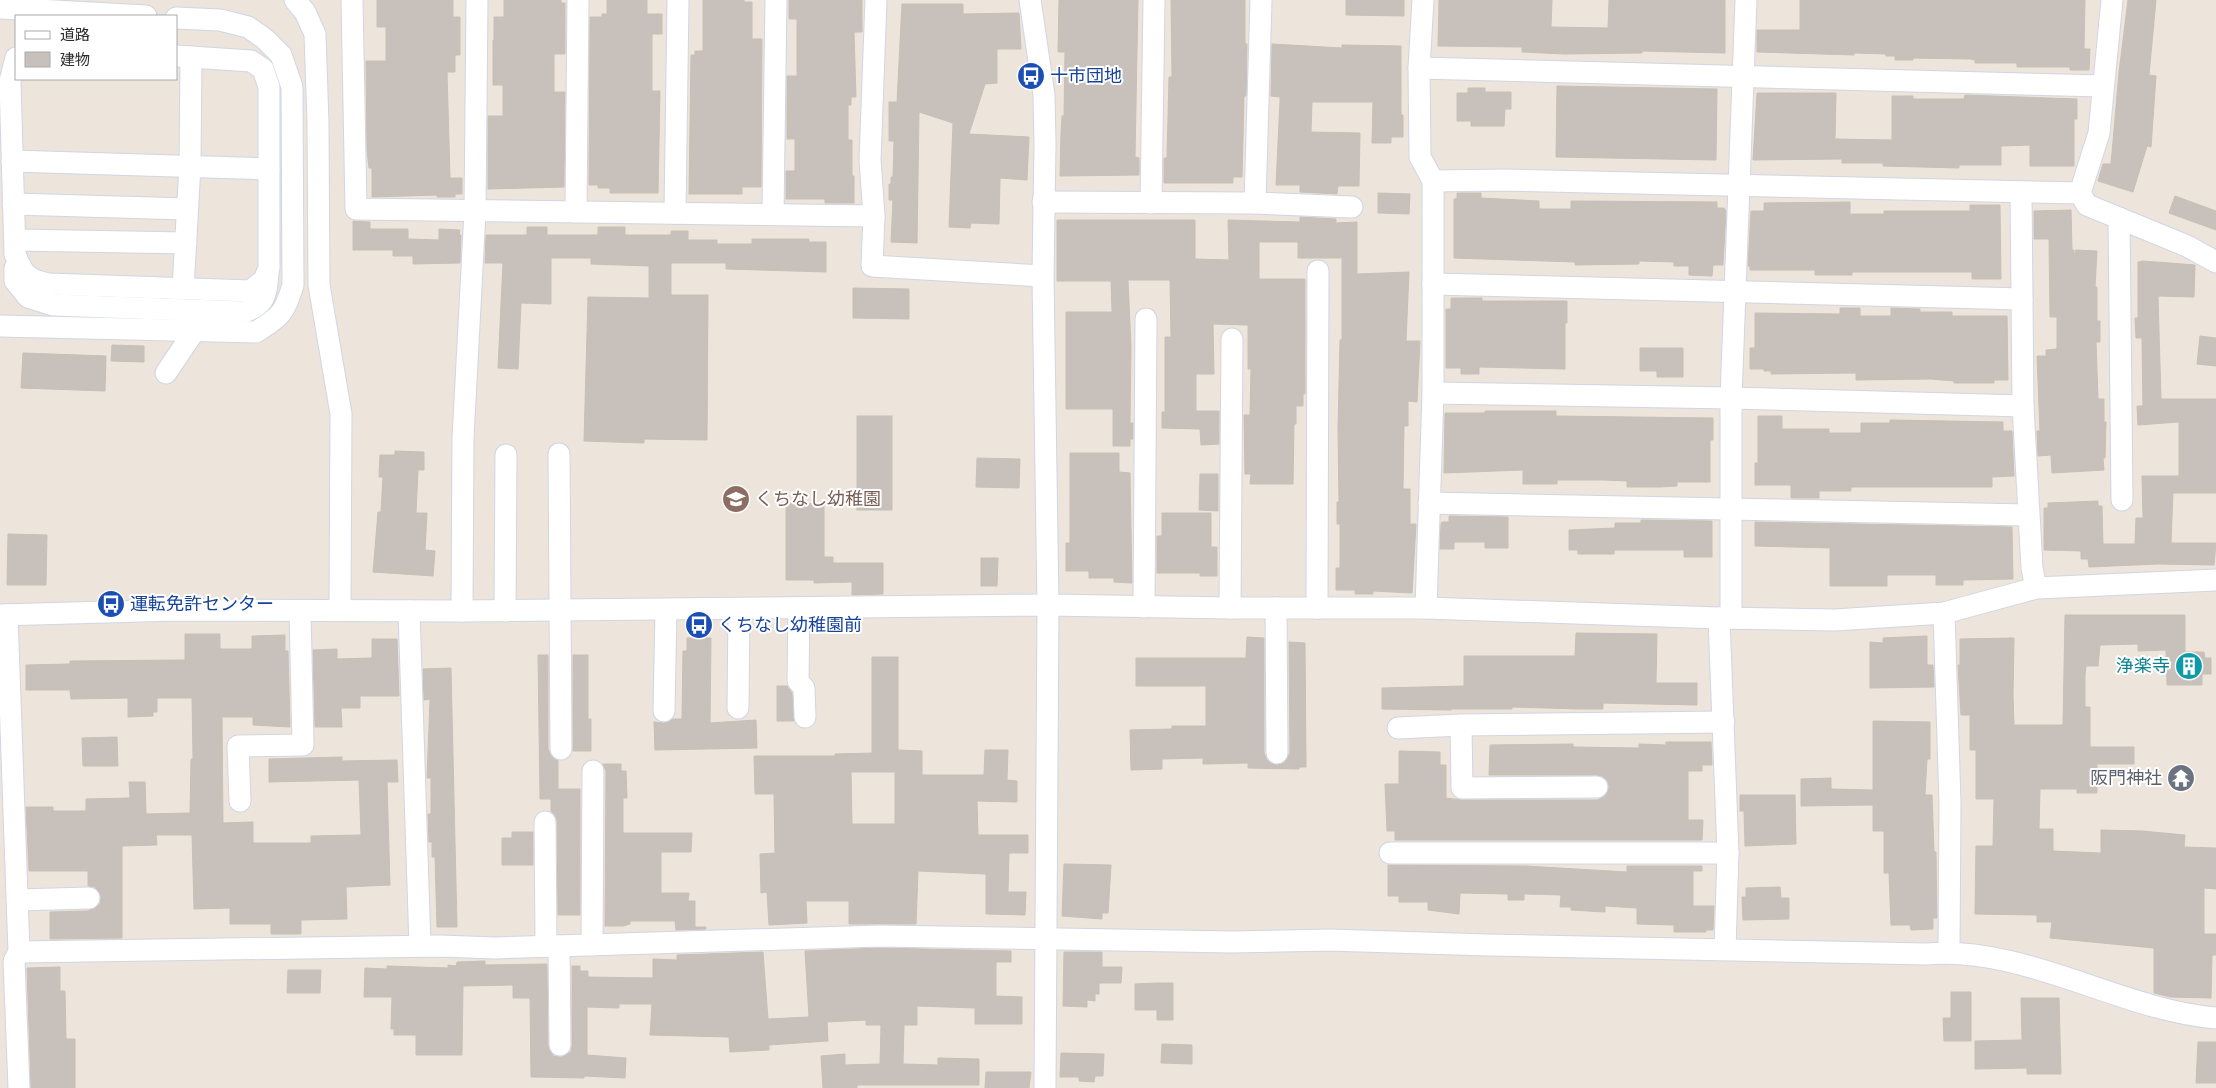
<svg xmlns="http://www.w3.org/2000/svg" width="2216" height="1088" font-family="'Alegreya Sans','Noto Sans JP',sans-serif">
  <rect width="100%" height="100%" fill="#ede4db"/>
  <g fill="#c8c1bb" stroke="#c8c0b5" fill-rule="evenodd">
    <path d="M377,0H453V17H460V55H455V72H447L450,178H462V194H455V197H437V195L372,197V168H369L367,150L366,61H386V27H377Z"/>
    <path d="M504,0H561V3H565V54H554V92H565L564,187L488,189V116H503V85H493V40H494V17H504Z"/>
    <path d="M607,0H647V14H662V34H652V91H660L658,193H610V188H598V185H589L590,17H602V14H607Z"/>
    <path d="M703,0H744V2H752V39H762L761,187H742V194H689L691,55H695V51H703Z"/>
    <path d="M789,0H862V32H854L856,97H851V105H848V140H852V176H854V203H825V199H786V171H795V139H787V76H797V19H789Z"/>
    <path d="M1059,0H1138L1135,157L1139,158V175L1060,176L1061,132L1062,116H1064L1065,52H1058Z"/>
    <path d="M1171,0H1245V44H1247L1246,96H1244L1242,177H1233V183H1164V158H1167L1169,77H1172Z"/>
    <path d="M1346,0H1404V16L1346,15Z"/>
    <path d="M1439,0H1552L1551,27L1608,28L1609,0H1725V53L1642,51V53L1564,54L1522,52V47L1438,46Z"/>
    <path d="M1800,0H2085L2084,49H2090L2089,70H2070V67H2017V63H1975V60L1970,59L1913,58V60H1895V56H1886V54L1854,53V55L1757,52V30H1800Z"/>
    <path d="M2128,0H2156L2149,75L2156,76L2151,147L2147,146L2133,192L2098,181L2103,164H2111L2119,72Z"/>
    <path d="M902,4H963V14L1019,13L1021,49H997V83L985,84L969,134L1029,137L1027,180L1000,178L999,224L971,223L970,228L949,227L953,123L919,112L917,243L891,242L893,200H889V184H891V177H893L894,141H889V102H897Z"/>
    <path d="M1272,44L1342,48V45L1401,46V115H1403V137H1391V143H1372L1373,102H1312L1311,132L1360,133L1359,186H1338L1337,194L1300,192V185H1276L1280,101V97L1271,96Z"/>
    <path d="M1557,86L1717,89L1716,160L1556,157Z"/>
    <path d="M1468,88H1485V92H1511V109H1505L1504,126H1471V121H1457V93H1468Z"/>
    <path d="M1757,93H1836L1835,139L1892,140V96H1913V99H1964L1965,95L2077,99V119H2074V166H2030V145L2001,146V165H1959V168L1883,166V163H1842V159L1753,160Z"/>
    <path d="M1378,193L1410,194L1409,214L1378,213Z"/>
    <path d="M1457,193H1481V198L1539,201V209H1571V201L1717,202V208H1724L1726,211L1723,265H1713L1712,276L1689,275V266H1674V262L1639,261V264L1575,265V262L1454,258V199H1457Z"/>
    <path d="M2175,196L2216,211V230L2169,213Z"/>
    <path d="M1850,202V214H1884V211H1970V205H2000L2001,279H1972V272H1852V275H1815V270H1750V266H1748L1751,211H1764V203Z"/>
    <path d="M2071,210L2072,250H2074V257L2076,250L2097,251L2095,287H2097V321H2100V342H2096L2098,399H2104V422H2106L2105,458H2103L2104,470L2052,473L2051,455L2038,456L2037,431H2040L2037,356H2046V350L2057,349V317H2050L2049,239H2034V211Z"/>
    <path d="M1300,217L1336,219V223L1357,222V274L1409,272L1406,341H1420L1417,402L1408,401V426H1404L1403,489H1410V524H1416L1412,593L1373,591V594H1355V590H1336V568H1340V524H1337V502H1339L1338,429L1340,340H1342V258H1298V242H1259V279H1305V394H1303V406H1296V424H1294L1293,484H1250L1251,474H1245L1244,415H1250L1251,369H1248V325L1213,324L1214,374H1196V411H1219V444L1201,445L1200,429L1162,428V412H1165V337H1171L1170,280H1128L1131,347L1130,423H1133V439H1130V446H1113V409H1066V312H1112L1111,281H1057V220H1195V259L1229,260L1228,220L1300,222Z"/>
    <path d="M353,221L370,222V229H408V239L439,240V229L460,230L459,235H461L460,263L413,264V256H393V250H353Z"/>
    <path d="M527,227H547V235H598V227H625V235H671V231H688V240H717V244H752V239H809V242H826V272L726,269V263H671V295H708L707,440L644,439V443L584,441L588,297L649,298V266L591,264V258H551V304L521,303L518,369L498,368L503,263H485L486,235H527Z"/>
    <path d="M2143,261L2195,265L2194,297L2158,296L2161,399H2216V493H2173L2171,543H2216L2214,565L2158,564L2089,567L2088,559H2081V551L2044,550V508H2048V503L2098,501V506H2102L2103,544H2135L2136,518H2143L2142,476H2179V422L2138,425L2137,406H2143L2142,338H2136L2135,318H2138V262Z"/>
    <path d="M853,288L909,289V319L853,318Z"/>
    <path d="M1451,298H1482V301H1567V323H1565V369L1479,367V374H1461V368H1446V309H1451Z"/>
    <path d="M1840,308H1860V316H1891V308L1920,309V312H1952V316H2007L2008,380H1994V383H1954V381L1931,379L1856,380V373L1771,374V371H1764V369H1750V348H1755V313L1840,314Z"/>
    <path d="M2200,336L2216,338V366L2197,364Z"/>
    <path d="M112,345L144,346V362L111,361Z"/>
    <path d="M1640,348H1683V377H1657V371H1640Z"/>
    <path d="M23,353L106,356L105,391L21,388Z"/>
    <path d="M1485,411H1556V416L1713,418V440H1710V482H1677V486L1660,487H1627V481L1604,480H1557V484H1523V470L1444,473L1445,413H1485Z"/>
    <rect x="857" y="416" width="35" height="94"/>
    <path d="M1758,416H1782V429H1829V433H1861V423H1890V420L2003,422V431H2012L2014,476L1992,477V487H1851V491H1819V498H1791V485H1755V463H1758Z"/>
    <path d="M395,451L424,452V470H418L416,513H427L425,550L435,551L433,576L373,572L378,512H381L383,477H379L380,455H395Z"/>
    <path d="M1070,453H1119V472L1130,473L1132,583L1114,582V578H1089V571H1066V543H1070Z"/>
    <path d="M977,458L1020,459L1019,488L976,487Z"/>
    <path d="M1200,474H1218V511L1199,510Z"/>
    <path d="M786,503L824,504V557H833V563H883V594L852,595V582L814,583V580H786Z"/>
    <path d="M1162,513H1211V547H1217V576H1200V573H1157V536H1162Z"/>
    <path d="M1449,516L1508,517V548H1485V542H1454V549H1440L1441,524L1442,522H1449Z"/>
    <path d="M1641,520L1712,521V557H1684V550H1614V554H1578V550H1569V530L1615,528V523H1641Z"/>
    <path d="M1755,522L2012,527L2013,579L1963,580V585H1936V575H1887V586H1830V548L1755,546Z"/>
    <path d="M8,534L47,535L46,585H7Z"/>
    <path d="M981,558H998L997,586H981Z"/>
    <path d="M2065,615H2185V652H2204L2205,658H2211V674H2202V685H2167L2166,650L2138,651V644L2100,645L2098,666H2086L2085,675V707H2090V747H2134V764H2097V793H2077V789H2040L2039,829H2053V851L2101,853V830L2142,831L2185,835L2184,847L2216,848V889L2204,888V934H2216V955H2212L2211,998L2171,997L2154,993V948L2050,938L2052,922H2037V915L1975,914L1976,846H1993L1994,799H1976V750H1970V715H1961L1958,665H1960V639L2014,638L2013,695L2014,725H2063Z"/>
    <path d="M1576,633L1657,634L1656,683H1697V705L1603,703V709H1579L1512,707V709H1451V710L1382,709V688L1464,686V656H1575Z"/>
    <path d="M185,634H220V649H252V636L285,635V651H288L290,727L253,725V717H222L223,823L253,822V843H311V836L361,835L359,780L269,782V759L342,757V761L397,760L398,782H387L390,885L346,887L347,919L301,920V934H271V924H230V908L194,909L192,835H156L157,845L122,846V938L50,939V912L88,911L100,904L101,897L95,887L88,886V871H29L26,807H53V811H86V799L130,798L129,782H145L146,814L190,813L191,759H193L192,698H157V712H153V716L128,717V698L71,699L70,690H26V665L70,664V661L185,660Z"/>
    <path d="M1927,636V665H1933L1934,687L1870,688V642L1883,643V638Z"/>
    <path d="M1247,637L1264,638V753L1267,760L1277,765L1284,763L1290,753L1289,642L1305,643L1306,767H1299V769L1248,768V763L1203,764V758L1162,759V769L1131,770L1130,730L1172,729V726H1206V686H1136V658H1246Z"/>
    <path d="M687,638H711L710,723L756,720L757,748L655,750L654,722L664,723L673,719H682L683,651H687Z"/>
    <path d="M372,639H397L399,696H360V708H341L342,727H315L313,650L337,649V659L372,658Z"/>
    <path d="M538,655H548V749L551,756L558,761V789H580V915H558L557,821L555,815L551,811V799H540Z"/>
    <path d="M573,655H588V719H591V751H573Z"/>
    <path d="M872,657H898V750L922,751V775H984L985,750H1008L1007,780L1017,781V802L977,801L978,835H1028V853H1009L1008,892H1026L1025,915L986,914V874L918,871L916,924H849V901H806L807,923L769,925L767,892L761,893L760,854L775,853L774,794H755L754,756H835V754L872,753ZM851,772H895V824H852Z"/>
    <path d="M451,668L457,927H437L435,857H432V842H429L428,814H431V778H427L430,699L424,700L423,669Z"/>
    <path d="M777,686H787L792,693L794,721H777Z"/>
    <path d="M1873,721L1930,722V759H1927L1925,795H1932L1934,852H1936L1937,918H1933V929L1911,930L1910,925H1891L1889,873H1884V831H1873V805L1801,806V779L1831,778V789L1873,790Z"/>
    <path d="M117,737L118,766H83L82,738Z"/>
    <path d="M1666,742H1711L1712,765H1702V771H1688V820H1703L1702,840H1395V831H1387L1385,784H1399V751L1440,752V765H1446V798L1462,800H1597L1604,797L1609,787L1607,780L1597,775H1489L1490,745L1573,744V747L1639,748V744L1666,745Z"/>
    <path d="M603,764H621V771H626L627,798H623V833H692L691,852H661V893H689L688,901H695V927H706V929L676,930L675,921H630V924L623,926H605L606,771Z"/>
    <path d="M1740,795H1795L1796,844L1745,846L1744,811H1740Z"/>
    <path d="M512,832H533V865H502V838H512Z"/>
    <path d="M1064,864L1111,865L1108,913H1102V919L1062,916Z"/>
    <path d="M1388,865L1526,866L1627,872V866H1702V871H1693V906H1714L1713,930H1706V932H1674V925L1637,924V908L1605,906V912L1571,910V907H1560L1561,895L1524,894V900H1508V894L1460,893L1459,914L1428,910V902H1399V896H1388Z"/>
    <path d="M1780,887L1781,898H1789V919L1743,920L1742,897H1746V888Z"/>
    <path d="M879,948L1011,951V962H996V996L1022,997V1024H975V1008L917,1006V1025H904L903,1064L938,1065V1058L979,1059V1085H857V1088H823L821,1056L845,1054V1065L880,1064L881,1025H866V1020L827,1022L828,1041L769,1045V1050L730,1052L729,1037L650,1035L652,1004H619V1008L587,1007V1055L626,1058L625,1078L584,1076V1078L531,1077L530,998H513V985L463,986L462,1055H416V1035H394V1029H391L392,997H364L365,968L387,969V966L448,968V965L456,966L457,962L485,961V965L547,964L548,1045L553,1056L561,1057L571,1052L572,1045V966H580V971H588V977L653,978V959L677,960V955L763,952L768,1019L809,1017L805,951Z"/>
    <path d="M1064,952H1102V967H1122L1121,983H1099V994H1095V1001L1087,1000V1007L1063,1006Z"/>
    <path d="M60,967V991H65L66,1039H75V1088H31L27,968Z"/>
    <path d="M288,970H321L320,993H287Z"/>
    <path d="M1157,983H1173V1020H1157V1010H1135V984Z"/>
    <path d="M1951,992H1971V1041H1944L1943,1018H1951Z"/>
    <path d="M2021,998H2059L2061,1074H2027V1068L1975,1069V1041L2022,1040Z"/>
    <path d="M2198,1042H2216V1083H2196Z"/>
    <path d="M1162,1044L1192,1045V1064L1161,1063Z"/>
    <path d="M1061,1053L1104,1054L1103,1076H1095L1094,1082L1079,1081V1077H1060Z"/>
    <path d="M986,1072H1031L1029,1088H985Z"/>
  </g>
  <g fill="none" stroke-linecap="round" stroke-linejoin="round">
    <g stroke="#d0d6e4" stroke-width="23">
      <g id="minor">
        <path d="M295,0L305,12L315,34L318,123L319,285L341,414L340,610"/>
        <path d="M352,0L356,209L874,216"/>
        <path d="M876,0L870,160L874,216L872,266L1043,276"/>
        <path d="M1030,0L1044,95L1045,144L1043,276L1048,605L1045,1088"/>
        <path d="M1423,0L1419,68L1420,157L1433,181V393L1426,608"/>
        <path d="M2112,0L2099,133L2080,193L2087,205L2187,246L2216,262"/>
        <path d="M0,8L146,16"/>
        <path d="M16,58L10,81L15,254C23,275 28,280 49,284L250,291L264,280L269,268V87L263,69L251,61L176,56"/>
        <path d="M1419,68L2103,86"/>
        <path d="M12,161L269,169"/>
        <path d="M1433,181L1505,180L2080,193"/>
        <path d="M2021,193L2023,406L2032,568L2036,588"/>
        <path d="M1043,202L1255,203L1261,0"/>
        <path d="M1151,203L1154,0"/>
        <path d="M1255,203L1352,207"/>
        <path d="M13,204L187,209"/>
        <path d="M576,212L578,0"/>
        <path d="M675,213L678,0"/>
        <path d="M773,214L776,0"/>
        <path d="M2119,218L2122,500"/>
        <path d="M15,240L186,243"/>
        <path d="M15,268V281L28,297L53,305L244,312C266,304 266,295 268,273"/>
        <path d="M1433,284L2022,299"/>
        <path d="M183,289L190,166L191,57"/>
        <path d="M0,326L256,332C280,317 285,313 293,285L292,87L281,55L265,39L248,27L220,20L176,18"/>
        <path d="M166,373L195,330"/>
        <path d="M1433,393L1731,398L2023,406"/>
        <path d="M559,454L561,749"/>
        <path d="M1429,503L2028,515"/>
        <path d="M1144,607L1146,319"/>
        <path d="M1230,608L1232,339"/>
        <path d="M1276,608L1277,753"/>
        <path d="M1317,608L1318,271"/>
        <path d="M799,609L798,681L804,688L805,717"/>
        <path d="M409,611L420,946"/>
        <path d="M462,611L463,438L475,212L477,0"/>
        <path d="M505,611L506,455"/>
        <path d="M1944,613L1950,803L1949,952"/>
        <path d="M0,615L177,610L462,611L1048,605L1230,608H1426L1719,618L1835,620L1944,613L2036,588L2216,580"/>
        <path d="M7,615L19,952L14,961L19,1088"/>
        <path d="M1719,618L1728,853L1725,949"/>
        <path d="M1731,618V398L1746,0"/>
        <path d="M738,708L739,609"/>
        <path d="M664,711L666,610"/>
        <path d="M1461,725L1462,788L1597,787"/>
        <path d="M1398,728L1461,725L1724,722"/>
        <path d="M240,801L238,746L303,745L300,611"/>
        <path d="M545,822L546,946"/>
        <path d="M1390,853H1728"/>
        <path d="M17,900L89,898"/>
        <path d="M592,945L593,771"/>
        <path d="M559,946L560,1045"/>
        <path d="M19,952L440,946L495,948L879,936L1232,942L1330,940L1487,945L1926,954C2028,946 2116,1009 2216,1018"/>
      </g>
    </g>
    <use href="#minor" stroke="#fff" stroke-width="21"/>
  </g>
  <defs>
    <g id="bus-disc" transform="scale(1.4375)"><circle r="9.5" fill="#1a4fb4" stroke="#fff"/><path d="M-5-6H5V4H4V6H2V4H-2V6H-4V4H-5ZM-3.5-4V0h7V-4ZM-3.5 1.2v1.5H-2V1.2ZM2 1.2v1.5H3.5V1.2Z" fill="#fff"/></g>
    <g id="school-disc" transform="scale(1.4375)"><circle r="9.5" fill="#8d6e63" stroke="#fff"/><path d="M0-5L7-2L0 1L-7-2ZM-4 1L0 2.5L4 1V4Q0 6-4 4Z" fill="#fff"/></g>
    <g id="building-disc" transform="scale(1.4375)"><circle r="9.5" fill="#0f9aa8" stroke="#fff"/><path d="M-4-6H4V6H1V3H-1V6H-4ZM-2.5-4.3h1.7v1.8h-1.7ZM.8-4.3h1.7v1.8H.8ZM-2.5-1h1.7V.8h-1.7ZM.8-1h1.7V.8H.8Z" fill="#fff"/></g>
    <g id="temple-disc" transform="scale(1.4375)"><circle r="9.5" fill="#6b7280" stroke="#fff"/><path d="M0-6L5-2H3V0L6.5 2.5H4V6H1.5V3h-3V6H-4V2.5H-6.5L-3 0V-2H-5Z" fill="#fff"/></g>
  </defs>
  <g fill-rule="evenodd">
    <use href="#bus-disc" x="1031" y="76"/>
    <use href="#school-disc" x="736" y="499"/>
    <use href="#bus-disc" x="111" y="604"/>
    <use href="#bus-disc" x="699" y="625"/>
    <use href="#building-disc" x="2189" y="666"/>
    <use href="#temple-disc" x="2181" y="778"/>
  </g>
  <g text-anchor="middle" stroke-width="4" stroke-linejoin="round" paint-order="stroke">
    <g font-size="18" fill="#164399" stroke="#fff" text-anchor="start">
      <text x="1050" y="82">十市団地</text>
      <text x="130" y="610">運転免許センター</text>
      <text x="718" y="631">くちなし幼稚園前</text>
    </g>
    <g font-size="18" fill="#785e54" stroke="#fff" text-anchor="start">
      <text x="755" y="505">くちなし幼稚園</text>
    </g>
    <g font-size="18" fill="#0d838f" stroke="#fff" text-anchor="end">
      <text x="2170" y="672">浄楽寺</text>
    </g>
    <g font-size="18" fill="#5b616d" stroke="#fff" text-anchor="end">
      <text x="2162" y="784">阪門神社</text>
    </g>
  </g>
  <rect x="15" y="15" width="162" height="65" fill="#ffffff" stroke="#aaaaaa"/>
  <rect x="25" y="31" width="25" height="8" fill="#ffffff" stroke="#aaaaaa"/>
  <text x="60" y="40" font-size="15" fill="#2a2a2a">道路</text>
  <rect x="25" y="52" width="25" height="15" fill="#c8c1bb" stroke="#aaaaaa"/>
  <text x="60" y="65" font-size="15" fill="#2a2a2a">建物</text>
</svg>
